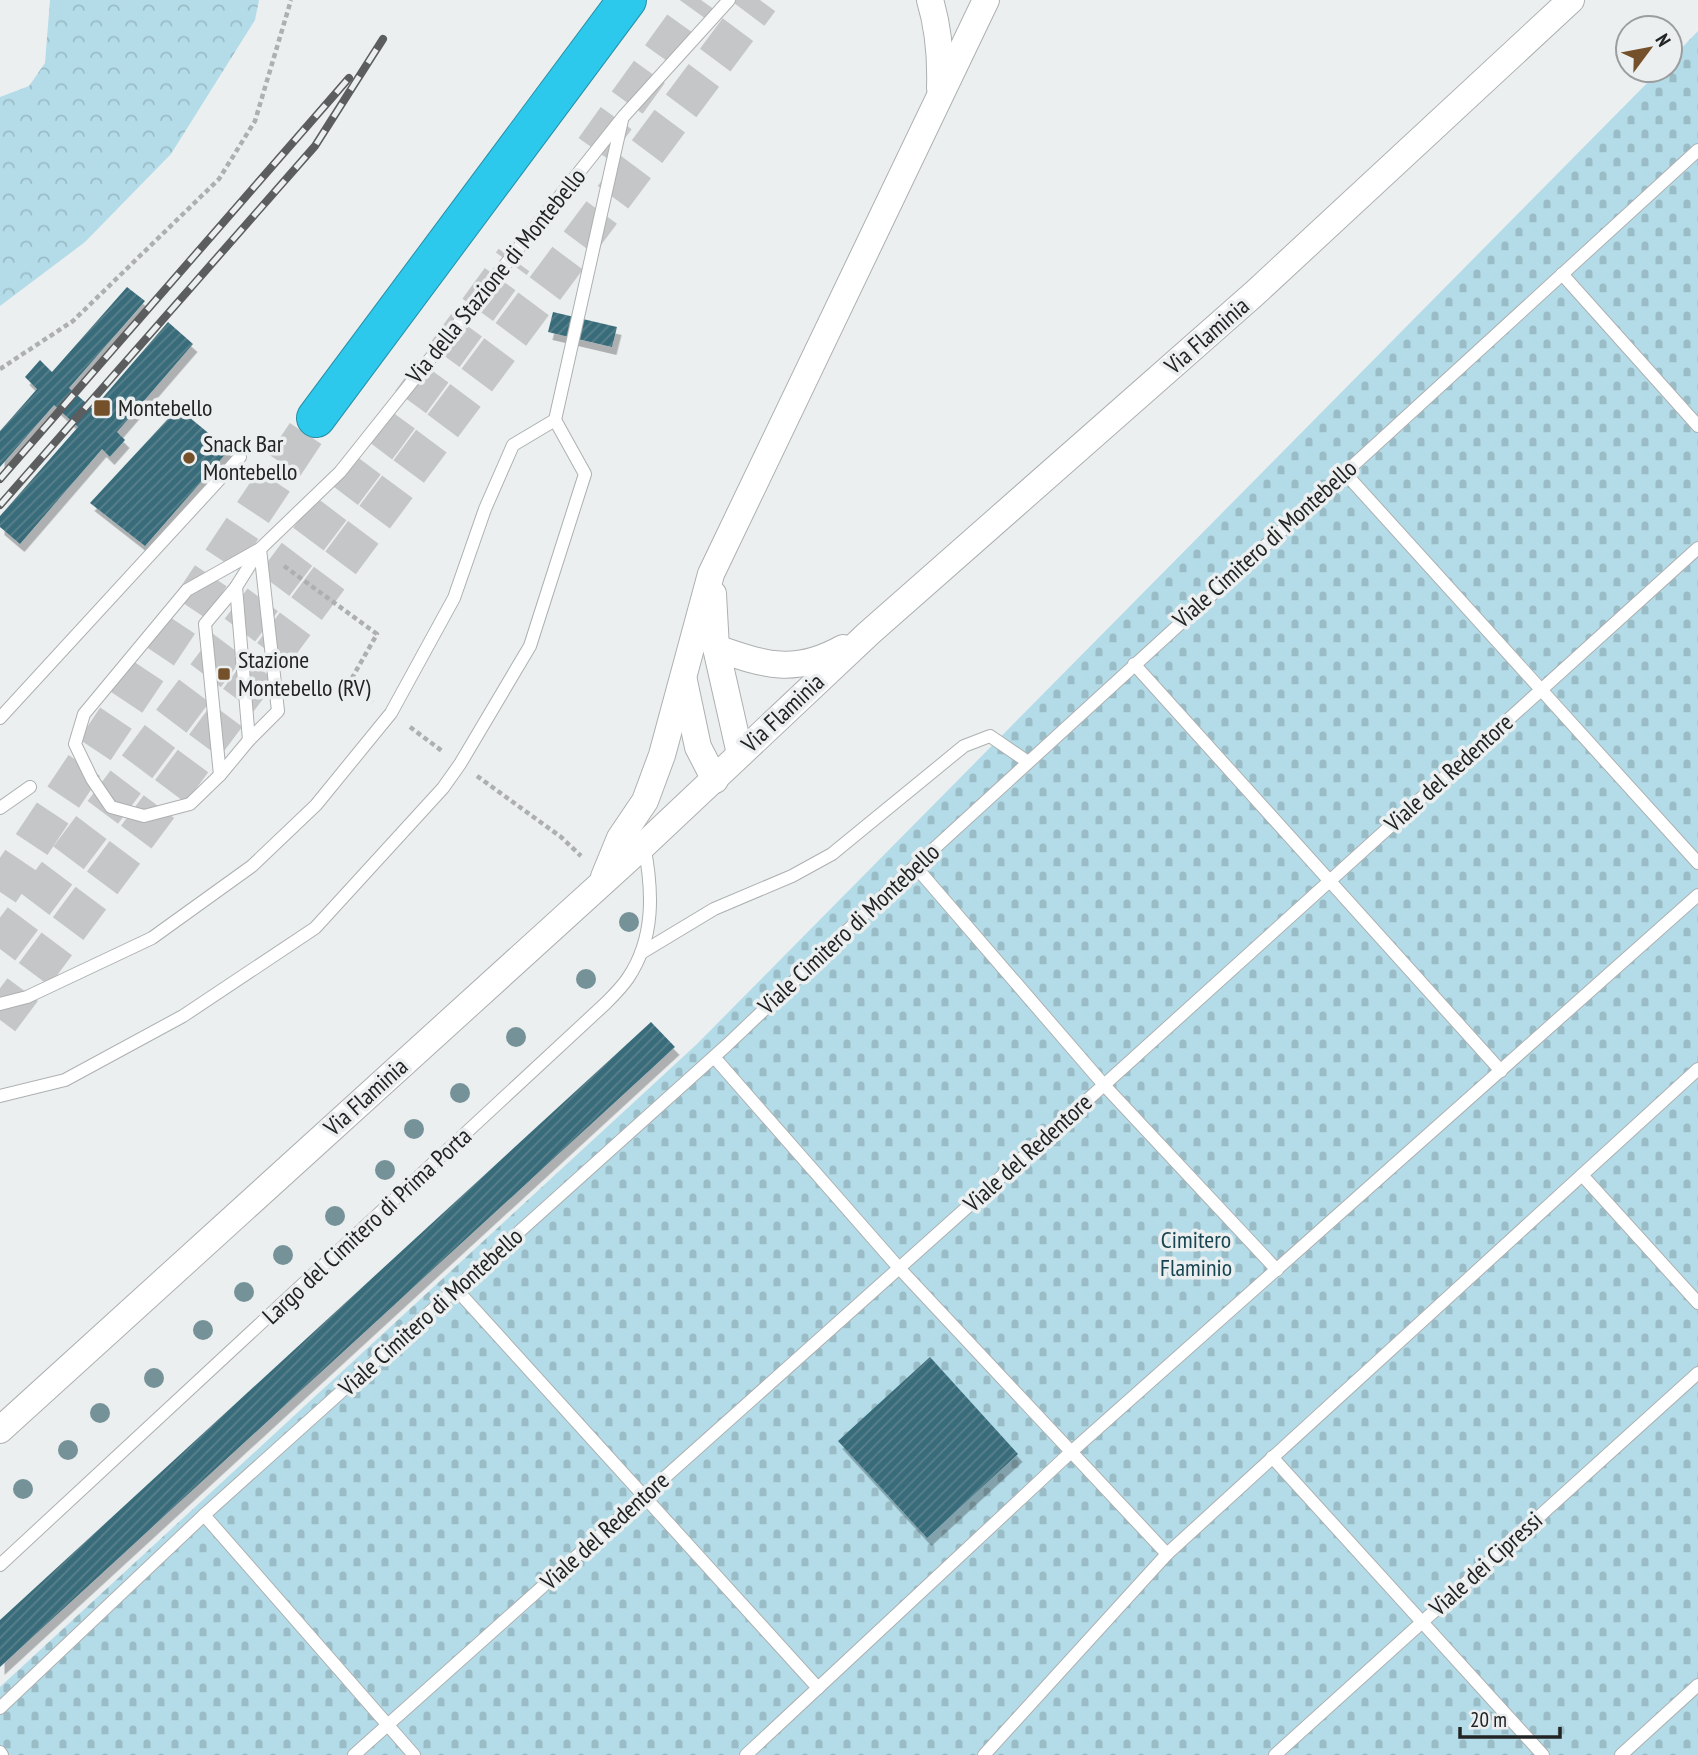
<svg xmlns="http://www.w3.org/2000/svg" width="1698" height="1755" font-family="'PT Sans Narrow',sans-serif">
  <defs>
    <pattern id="forest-crowns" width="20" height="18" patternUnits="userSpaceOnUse" patternTransform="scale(1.75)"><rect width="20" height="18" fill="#b3dce8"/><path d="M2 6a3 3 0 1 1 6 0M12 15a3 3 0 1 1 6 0" fill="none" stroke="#9abcc7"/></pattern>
    <pattern id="cemetery-stones" width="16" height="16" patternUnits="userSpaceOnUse" patternTransform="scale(1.75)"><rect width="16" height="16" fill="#b3dce8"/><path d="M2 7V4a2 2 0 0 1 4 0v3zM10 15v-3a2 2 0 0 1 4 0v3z" fill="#9abcc7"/></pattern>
    <pattern id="building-hatch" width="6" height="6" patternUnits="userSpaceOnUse" patternTransform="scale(1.75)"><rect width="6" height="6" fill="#396c7a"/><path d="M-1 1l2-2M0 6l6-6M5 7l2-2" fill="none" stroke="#5a808b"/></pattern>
    <filter id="shadow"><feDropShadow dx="4.5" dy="8" stdDeviation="0" flood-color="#0004"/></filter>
  </defs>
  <rect width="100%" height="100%" fill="#eceff0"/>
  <path fill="url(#forest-crowns)" d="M50,0H259L255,20L171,154L85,242L0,306V97L29,86L45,63Z"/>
  <path fill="url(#cemetery-stones)" d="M1698,31V1755H0V1687L697,1044L1660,70H1670V60Z"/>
  <g fill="url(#building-hatch)" filter="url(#shadow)">
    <path d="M127,287L145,301L69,388L93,409L168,322L193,344L117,432L125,440L110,457L102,449L20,544L0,527V516L78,427L54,405L0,467V431L37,389L25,377L40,360L52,372Z"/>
    <path d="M553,312L617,327L612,347L548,332Z"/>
    <path d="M178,408L229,450L145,546L90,503Z"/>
    <path d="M651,1022L675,1047L0,1667V1620Z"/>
    <path d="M930,1357L1018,1454L927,1538L838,1441Z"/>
  </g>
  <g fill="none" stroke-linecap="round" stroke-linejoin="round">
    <g stroke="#c4c6c7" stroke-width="38" stroke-dasharray="38 19" stroke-linecap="butt">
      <path d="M594,149L701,0"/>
      <path d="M0,892L316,418"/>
      <path d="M0,949L386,436L514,260"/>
      <path d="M0,1020L760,0"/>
    </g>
    <g stroke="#adb0b1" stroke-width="14">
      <g id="lane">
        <path d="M1562,274L1698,426"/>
        <path d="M555,420L622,120"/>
        <path d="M1344,472L1698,863"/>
        <path d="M260,549L278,711L249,740L220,775L190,804L144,816L111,807L92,779L75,744L84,714L187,590Z"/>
        <path d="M236,587L249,740"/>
        <path d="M1134,664L1501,1071"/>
        <path d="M0,718L240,457"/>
        <path d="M220,775L205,624L236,587L260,549L340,472L623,117L729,0"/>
        <path d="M0,808L30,787"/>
        <path d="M915,866L1104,1085L1277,1270"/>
        <path d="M641,953L714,909L792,876L832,854L964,746L990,736L1028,762"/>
        <path d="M0,1004L27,997L152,938L252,866L316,805L391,713L454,598L485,509L513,445L555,420L585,474L530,646L460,764L443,788L315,928L183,1016L65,1080L0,1096"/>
        <path d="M714,1057L899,1268L1167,1554"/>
        <path d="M1582,1175L1698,1303"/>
        <path d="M456,1289L818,1688"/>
        <path d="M1272,1457L1543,1755"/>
        <path d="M204,1515L414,1755"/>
        <path d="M0,1565L606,1003C614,995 622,987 628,978C655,938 653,891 644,845"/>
        <path d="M0,1708L204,1515L727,1045L915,866L1698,150"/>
        <path d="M0,1752L2,1755"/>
        <path d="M354,1755L1104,1085L1698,548"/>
        <path d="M746,1755L1071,1452L1698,895"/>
        <path d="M984,1755L1167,1554L1698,1069"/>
        <path d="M1275,1755L1698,1373"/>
        <path d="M1621,1755L1698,1685"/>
      </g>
    </g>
    <g stroke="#adb0b1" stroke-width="28">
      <g id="street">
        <path d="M930,0C939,30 941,57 940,88"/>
        <path d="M713,594L716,648L740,754"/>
        <path d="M716,648C765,665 795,675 843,648"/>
        <path d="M684,681L698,747L715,780"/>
        <path d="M604,877L620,838L645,801L662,755L711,574L986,0"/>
        <path d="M0,1430L644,845L869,633L1255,293L1571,0"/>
      </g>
    </g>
    <g stroke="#288fa6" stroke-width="40">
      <path id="highway" d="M316,418L627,0"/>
    </g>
    <g stroke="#adafb0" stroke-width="4.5" stroke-dasharray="5 3.5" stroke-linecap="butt">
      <path d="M0,369L73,321L219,179L255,121L291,0"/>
      <path d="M284,566L377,634L348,685L373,702"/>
      <path d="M410,727L442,751"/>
      <path d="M477,776L561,837L581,856"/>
    </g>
    <use href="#lane" stroke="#fff" stroke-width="12"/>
    <use href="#street" stroke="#fff" stroke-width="26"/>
    <use href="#highway" stroke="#2cc9ec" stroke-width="38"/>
    <g stroke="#5c5d5e" stroke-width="8">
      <g id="rail">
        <path d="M0,479L349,78"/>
        <path d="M0,505L315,146L383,39"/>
      </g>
    </g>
    <use href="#rail" stroke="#eceff0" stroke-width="5" stroke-dasharray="16" stroke-linecap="butt"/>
  </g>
  <g fill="#769299">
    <circle cx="629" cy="922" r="10"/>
    <circle cx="586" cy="979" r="10"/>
    <circle cx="516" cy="1037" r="10"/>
    <circle cx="460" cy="1093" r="10"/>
    <circle cx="414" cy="1129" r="10"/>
    <circle cx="385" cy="1170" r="10"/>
    <circle cx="335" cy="1216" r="10"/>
    <circle cx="283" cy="1255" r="10"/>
    <circle cx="244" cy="1292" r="10"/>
    <circle cx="203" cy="1330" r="10"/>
    <circle cx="154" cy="1378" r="10"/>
    <circle cx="100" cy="1413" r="10"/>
    <circle cx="68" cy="1450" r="10"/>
    <circle cx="23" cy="1489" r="10"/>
  </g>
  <g fill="#74512a" stroke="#eceff0" stroke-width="2.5">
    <rect x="93" y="399" width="18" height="18" rx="3.5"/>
    <circle cx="189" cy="458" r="7"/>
    <rect x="217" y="667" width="14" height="14" rx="3.5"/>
  </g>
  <g text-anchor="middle" stroke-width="7" stroke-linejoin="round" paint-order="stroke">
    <g font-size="24" fill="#222323" stroke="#eceff0">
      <text transform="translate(496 276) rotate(-51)" y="8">Via della Stazione di Montebello</text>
      <text transform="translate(1207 336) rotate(-41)" y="8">Via Flaminia</text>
      <text transform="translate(1265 544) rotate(-42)" y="8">Viale Cimitero di Montebello</text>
      <text transform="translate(783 713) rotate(-43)" y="8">Via Flaminia</text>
      <text transform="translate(1449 773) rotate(-42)" y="8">Viale del Redentore</text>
      <text transform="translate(849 929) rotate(-43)" y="8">Viale Cimitero di Montebello</text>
      <text transform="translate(366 1097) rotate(-42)" y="8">Via Flaminia</text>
      <text transform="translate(1028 1153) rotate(-42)" y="8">Viale del Redentore</text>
      <text transform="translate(367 1226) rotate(-43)" y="8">Largo del Cimitero di Prima Porta</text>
      <text transform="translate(431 1312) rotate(-42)" y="8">Viale Cimitero di Montebello</text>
      <text transform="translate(605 1531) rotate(-42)" y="8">Viale del Redentore</text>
      <text transform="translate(1486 1564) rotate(-42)" y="8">Viale dei Cipressi</text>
    </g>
    <g font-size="24" fill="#222323" stroke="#eceff0" text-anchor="start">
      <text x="118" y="416">Montebello</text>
      <text x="203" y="452">Snack Bar<tspan x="203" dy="28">Montebello</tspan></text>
      <text x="238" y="668">Stazione<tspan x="238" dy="28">Montebello (RV)</tspan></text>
    </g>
    <g font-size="24" fill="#164551" stroke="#eceff0">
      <text x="1196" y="1248">Cimitero<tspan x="1196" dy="28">Flaminio</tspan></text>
    </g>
  </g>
  <g transform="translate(1649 49) rotate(58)"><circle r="33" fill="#eceff0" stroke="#9b9d9e" stroke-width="2"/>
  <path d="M0-5L12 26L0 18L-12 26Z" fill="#74512a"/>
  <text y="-10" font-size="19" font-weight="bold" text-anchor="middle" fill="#222323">N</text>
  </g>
  <path d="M1460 1727v10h100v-10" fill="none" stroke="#222323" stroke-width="3.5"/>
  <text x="1470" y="1727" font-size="21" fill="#222323" stroke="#eceff0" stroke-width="5" paint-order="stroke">20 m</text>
</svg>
